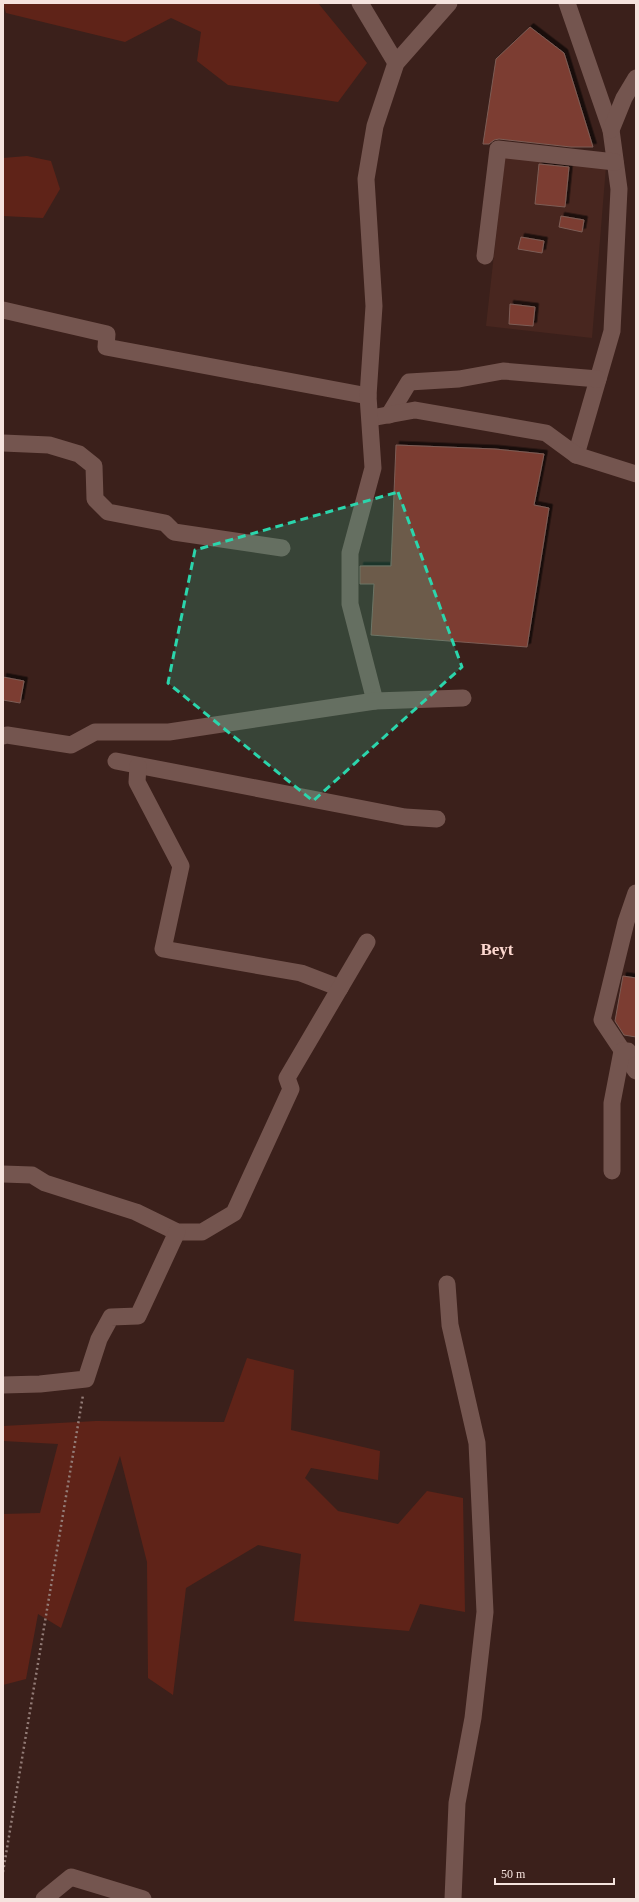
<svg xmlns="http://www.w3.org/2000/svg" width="639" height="1902" font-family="Georgia,serif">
  <defs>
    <filter id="shadow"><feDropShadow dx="3.5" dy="-3.5" stdDeviation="0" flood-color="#0009"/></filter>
  </defs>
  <rect width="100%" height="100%" fill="#3b201b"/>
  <path fill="#48261f" d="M505,156L606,166L592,338L486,326Z"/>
  <g fill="#5f2318">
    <path d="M3,3H318L367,63L338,102L228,85L197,61L201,32L171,18L125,42L6,13Z"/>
    <path d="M27,156L51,161L60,189L43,218L3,216V158Z"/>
    <path d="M247,1358L294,1370L291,1430L380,1451L378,1480L311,1468L305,1478L338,1511L398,1524L427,1491L463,1498L465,1612L420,1604L409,1631L294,1621L301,1554L258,1545L186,1588L173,1695L148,1678L147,1562L120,1456L61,1628L38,1614L26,1679L3,1685V1514L40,1513L58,1444L3,1441V1426L96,1421L224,1422Z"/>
  </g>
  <g fill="#7c3d30" stroke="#7d5d56" filter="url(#shadow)">
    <path d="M530,27L564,53L593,147H571L499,139L494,140L489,144H483L496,59Z"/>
    <path d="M539,164L569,167L565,207L535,204Z"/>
    <path d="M561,216L584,220L582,232L559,227Z"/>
    <path d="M521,237L544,241L542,253L518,249Z"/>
    <path d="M510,304L535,307L533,326L509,324Z"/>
    <path d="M396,445L495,449L544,454L534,505L549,508L527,647L371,635L374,584H360V566H391Z"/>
    <path d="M3,677L24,681L20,703L3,700Z"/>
    <path d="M623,976L636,978V1037L624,1035L615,1021Z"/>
  </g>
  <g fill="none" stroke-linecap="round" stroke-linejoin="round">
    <path stroke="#937c77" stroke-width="2.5" stroke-dasharray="2 3" stroke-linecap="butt" d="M3,1872L83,1395"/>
    <g stroke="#74554f" stroke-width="17">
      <path d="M360,3L396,63"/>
      <path d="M567,3L611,130L619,189L612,331L576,455"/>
      <path d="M611,130L624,98L636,78"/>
      <path d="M485,256L498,149L615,162"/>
      <path d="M3,310L107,334L106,347L368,396"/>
      <path d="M389,415L409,382L459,379L503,371L598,379"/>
      <path d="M371,418L415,410L546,433L576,455L636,474"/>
      <path d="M3,443L49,445L79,454L94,466L95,499L108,512L165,523L174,532L282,548"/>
      <path d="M375,701L350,604V553L373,468L368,396L374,306L366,179L375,126L396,63L449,3"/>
      <path d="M3,736L7,735L71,745L95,732H169L375,701L463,698"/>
      <path d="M116,761L405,817L437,819"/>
      <path d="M138,766L137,782L181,866L163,949L301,973L340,988"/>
      <path d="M636,893L626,922L602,1020L636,1071"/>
      <path d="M612,1171V1103L622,1051H628"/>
      <path d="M3,1174L32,1175L45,1183L136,1212L177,1232H202L234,1213L291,1089L287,1078L367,942"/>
      <path d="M447,1284L450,1325L477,1443L485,1612L473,1718L457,1803L453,1899"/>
      <path d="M3,1385L40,1384L86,1379L99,1339L111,1317L138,1316L177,1232"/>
      <path d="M44,1899L71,1877L143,1899"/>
    </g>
  </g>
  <path fill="#2bd5ac" fill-opacity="0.2" stroke="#2bd5ac" stroke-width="3" stroke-dasharray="8 5" stroke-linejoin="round" d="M398,492L462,667L313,801L168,683L195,550Z"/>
  <g text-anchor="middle" stroke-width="3" stroke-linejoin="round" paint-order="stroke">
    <g font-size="17" font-weight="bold" fill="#fcd7cf" stroke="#3b201b">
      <text x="497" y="955">Beyt</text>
    </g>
  </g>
  <rect width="639" height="1902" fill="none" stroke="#f5e3de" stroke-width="8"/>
  <path d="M495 1878v6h119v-6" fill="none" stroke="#f5e3de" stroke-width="2"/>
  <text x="501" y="1878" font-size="12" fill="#f5e3de" stroke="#3b201b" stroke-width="3" paint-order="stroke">50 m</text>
</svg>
